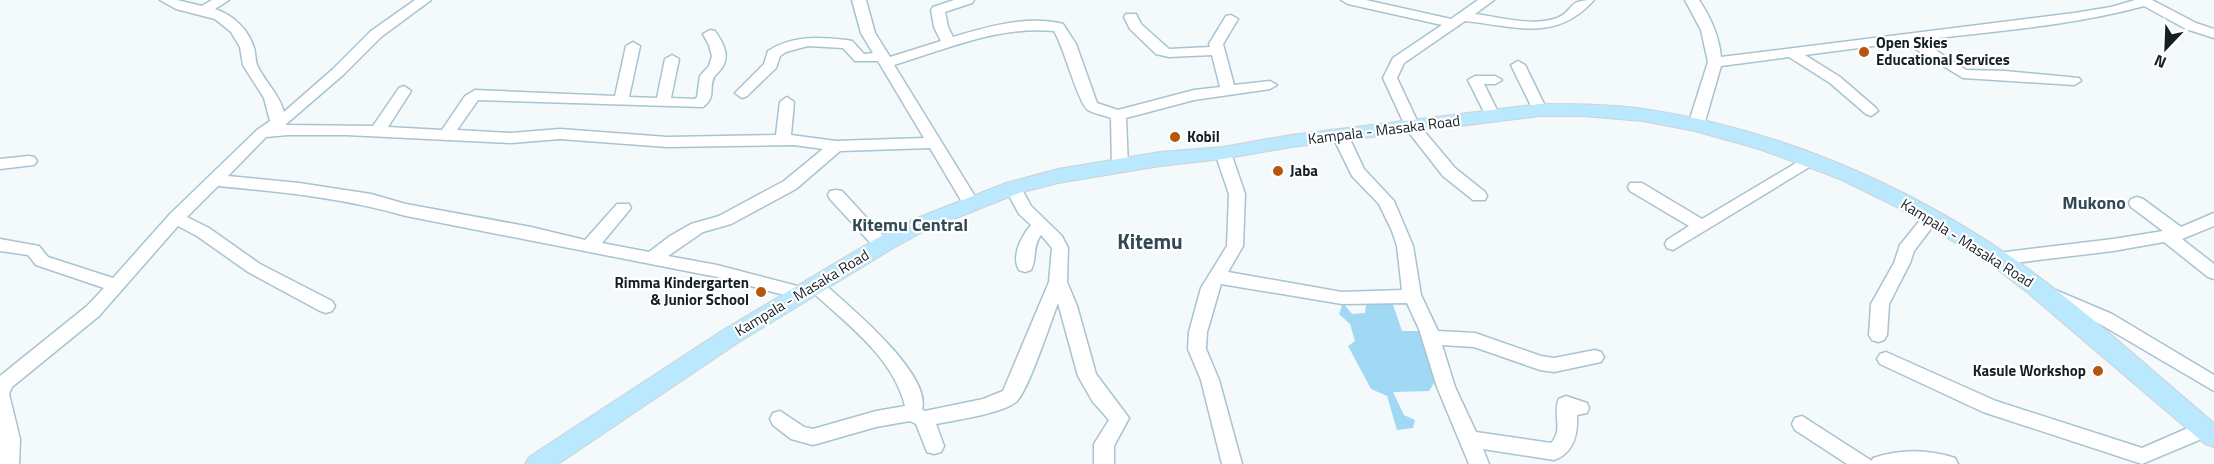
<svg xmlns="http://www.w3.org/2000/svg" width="2214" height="464" font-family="'Titillium Web',sans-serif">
  <rect width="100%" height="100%" fill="#f4f9fc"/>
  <path fill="#a1d8f4" d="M1391,299L1402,331H1424L1438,377L1429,391L1393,392L1404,415L1415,420L1413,428L1397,430L1387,396L1371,389L1348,346L1355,341L1350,324L1339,314L1343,303L1352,314L1365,313L1367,300Z"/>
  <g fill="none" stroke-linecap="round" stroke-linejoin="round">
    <g stroke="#a8c3d1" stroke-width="3">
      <g id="minor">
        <path d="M160,0H177L202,6L212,0H229L215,9C233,15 249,30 254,48C256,55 255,61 258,67C266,83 279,94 284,112L333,69L371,31L415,0H431L381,37L343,75L285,125L373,126L399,88L404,86L411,91L388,127L442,130L465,96L475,90L615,96L626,46L633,42L640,46L629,97L657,98L665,59L672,55L679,59L671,98L695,99L697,97L700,76L709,66L712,56L709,45L703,34L710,30L715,31C722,41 730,54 723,66C721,70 716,74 714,77C708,90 717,96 703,107L478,100L457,130L511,133L560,129L667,137L776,135L780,102L787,97L794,102L791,135L836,141L924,138L878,61H855L843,48L808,46L786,52L780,56L776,68L747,96L742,98L735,93L764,64L768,51C792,35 820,37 847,40L852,41L864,54L873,53L861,33L852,0H866L875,33L890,57L941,41L934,27L931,10L933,7L954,0H974L972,3L945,12L948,27L953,37C987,27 1027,15 1063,24L1076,44L1097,103L1118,110L1194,90L1220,87L1212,55L1169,57L1156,54L1130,29L1124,17L1126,14H1136L1141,24L1169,49L1210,47L1209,44L1226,16L1231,15L1238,19L1223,44L1234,85L1270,81L1277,85L1270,89L1194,100L1126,118L1128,166L1120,171L1112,166L1111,118C1104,115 1094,114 1088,110C1078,103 1064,47 1054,31C997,26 947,49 894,65L979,203L977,207H965L930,148L840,151L796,189L731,224L703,232L668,256L717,265L805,288L808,293L805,298L799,299L717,277L406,216C344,198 282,192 218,186L187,217L209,228L260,264L332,301L335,306L332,311L326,313L320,311L248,272L197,236L178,226L99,316L12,387L9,394L20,439L19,464H0V376L87,306L104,288L36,265L28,255L0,251V239L39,246L48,257L113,278L170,214L257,130L270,121L264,98L243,65L240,47L231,32L215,19L176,9ZM288,135H346L511,143L560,139L667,147L794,145L823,149L784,181L719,216L691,224L670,236L649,252L602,243L631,208L629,204H617L585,240L531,227L406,204L371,194L299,183L228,176L266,137Z"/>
        <path d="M1341,0H1366L1451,19L1478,0H1494L1475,14C1499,17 1533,27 1557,18C1576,10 1565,0 1594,0C1555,43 1515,26 1465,21L1404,63L1397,78L1419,125L1455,168L1485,192L1487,196L1485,200H1473L1443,176L1407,130L1383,78L1393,58L1442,25L1348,4Z"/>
        <path d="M1685,0H1699C1711,18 1719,36 1721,57L2074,13L2111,7L2135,0H2152L2196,23L2214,29V38L2186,29L2144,6C2071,26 1994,31 1920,40L1966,70L2005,71L2079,78L2081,81L2074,85L1963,78L1904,42L1805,55L1840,77L1876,108L1878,111L1871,116L1866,114L1830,83L1789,57L1721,66L1704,125L1696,130L1688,125L1708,62L1701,30Z"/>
        <path d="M1518,61L1525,65L1547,110L1545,113H1535L1533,110L1511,65Z"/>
        <path d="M1475,76H1495L1502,80L1495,84H1484L1500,116L1498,119H1488L1486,116L1468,80Z"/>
        <path d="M1340,130L1348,135L1364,169L1394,201L1413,246L1421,295L1438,331L1475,333L1541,356L1554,358L1595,350L1601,352L1604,357L1601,362L1554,372L1540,370L1474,347L1442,345L1455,387L1476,432L1551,443C1564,430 1552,413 1559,399L1566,396L1587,403L1589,408L1587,413L1577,415C1578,434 1574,453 1554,460L1483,449L1489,464H1469L1437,387L1419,329L1407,303L1342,304L1221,284L1207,332L1206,349L1219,380L1242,464H1222L1201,380L1188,349L1189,332L1201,288L1227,246L1229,194L1215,153L1218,149L1223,148L1231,153L1245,194L1243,246L1228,272L1342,292L1402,290L1397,246L1392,231L1379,204L1352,176L1332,135Z"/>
        <path d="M1811,154L1816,155L1819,159L1816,163L1673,250L1667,248L1665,244L1667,240L1689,226L1630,191L1628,187L1630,183H1642L1702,219Z"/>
        <path d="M29,156L34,157L37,161L34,165L0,169V159Z"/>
        <path d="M1013,183L1019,184L1031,206L1062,236L1068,248L1067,282L1077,306L1096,374L1129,418L1114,446V464H1094V444L1109,420L1093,402L1078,376L1058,303C1051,321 1028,392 1016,402C1000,414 956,420 936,424L944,446L941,452L934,454L927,452L916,424L910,421L876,427L813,445L791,439L773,425L770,419L773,413L780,411L804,427L813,429L876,411L905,406C893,356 844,322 808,288L805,284L808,280L814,278L820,280C845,303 932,373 922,409L925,411L983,399L1003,391L1049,282L1052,248L1041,235C1032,247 1037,259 1031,270L1025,272L1019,270C1011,256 1021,237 1031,225L1019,214L1005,188L1007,184Z"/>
        <path d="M836,190L842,191L888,241L890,245L888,249H876L830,199L828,195L830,191Z"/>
        <path d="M2137,197L2143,199L2181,227L2214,213V226L2182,239L2214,264V279L2208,277L2164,242L2113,251L1998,265L1992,263L1990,259L1992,255L1998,253L2113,239L2163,231L2131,207L2129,203L2131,199Z"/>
        <path d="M1931,212L1937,214L1939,218L1914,251L1910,263L1889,304L1887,335L1884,340L1878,342L1872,340L1869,335L1871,304L1894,263L1900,245L1925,214Z"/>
        <path d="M2053,289L2112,314L2214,375V391L2100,324L2047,300L2044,295L2047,290Z"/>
        <path d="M1886,352L1996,401L2142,448L2204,421L2211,423L2214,429L2211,435L2142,464L1983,412L1880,364L1877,359L1880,354Z"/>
        <path d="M1802,416L1872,461L1873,458C1900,449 1928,449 1955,458L1958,464H1847L1795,430L1792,424L1795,418Z"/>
      </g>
    </g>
    <g stroke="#d0d2d3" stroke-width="2">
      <path id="major" d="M1540,104C1575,104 1610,104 1644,109C1773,128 1899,181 2007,254C2080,304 2146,366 2214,423V447L2205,444L2028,293L1990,264L1897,207L1840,179L1759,149L1695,131L1643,121L1583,116H1540L1291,147L1223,159L1160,166L1058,183L1019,193L926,230L890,250L736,344L558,464H525L529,457L720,332L874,240L912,220L1006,183L1058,169L1160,152L1223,147L1291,135Z"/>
    </g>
    <use href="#minor" fill="#fff" fill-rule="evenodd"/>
    <use href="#major" fill="#b9e8ff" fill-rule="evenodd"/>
  </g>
  <g fill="#b5560b" stroke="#fff" stroke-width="2">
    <circle cx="1864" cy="52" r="6"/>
    <circle cx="1175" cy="137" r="6"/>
    <circle cx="1278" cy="171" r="6"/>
    <circle cx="761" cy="292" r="6"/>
    <circle cx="2098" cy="371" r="6"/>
  </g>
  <g text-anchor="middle" stroke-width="4.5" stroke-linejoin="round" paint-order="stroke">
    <g font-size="15" font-weight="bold" fill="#152025" stroke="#fff" text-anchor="start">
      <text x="1876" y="48">Open Skies<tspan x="1876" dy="17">Educational Services</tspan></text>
      <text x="1187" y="142">Kobil</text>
      <text x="1290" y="176">Jaba</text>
      <text x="749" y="288" text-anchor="end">Rimma Kindergarten<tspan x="749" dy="17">&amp; Junior School</tspan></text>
      <text x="2086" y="376" text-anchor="end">Kasule Workshop</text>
    </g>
    <g font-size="15" fill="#152025" stroke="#fff">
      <text transform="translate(1384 130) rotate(-7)" y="5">Kampala - Masaka Road</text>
      <text transform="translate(1967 243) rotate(32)" y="5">Kampala - Masaka Road</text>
      <text transform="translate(802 293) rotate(-31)" y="5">Kampala - Masaka Road</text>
    </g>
    <g font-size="18" font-weight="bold" fill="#324a55" stroke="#fff">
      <text x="2094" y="209">Mukono</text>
      <text x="910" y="231">Kitemu Central</text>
    </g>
    <g font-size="21" font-weight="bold" fill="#324a55" stroke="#fff">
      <text x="1150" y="249">Kitemu</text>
    </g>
  </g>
  <g transform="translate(2166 48) rotate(203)" stroke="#ffffff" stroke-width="4.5" paint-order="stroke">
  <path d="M0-4.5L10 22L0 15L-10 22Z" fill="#152025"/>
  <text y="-9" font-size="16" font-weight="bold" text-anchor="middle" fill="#152025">N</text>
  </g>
</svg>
